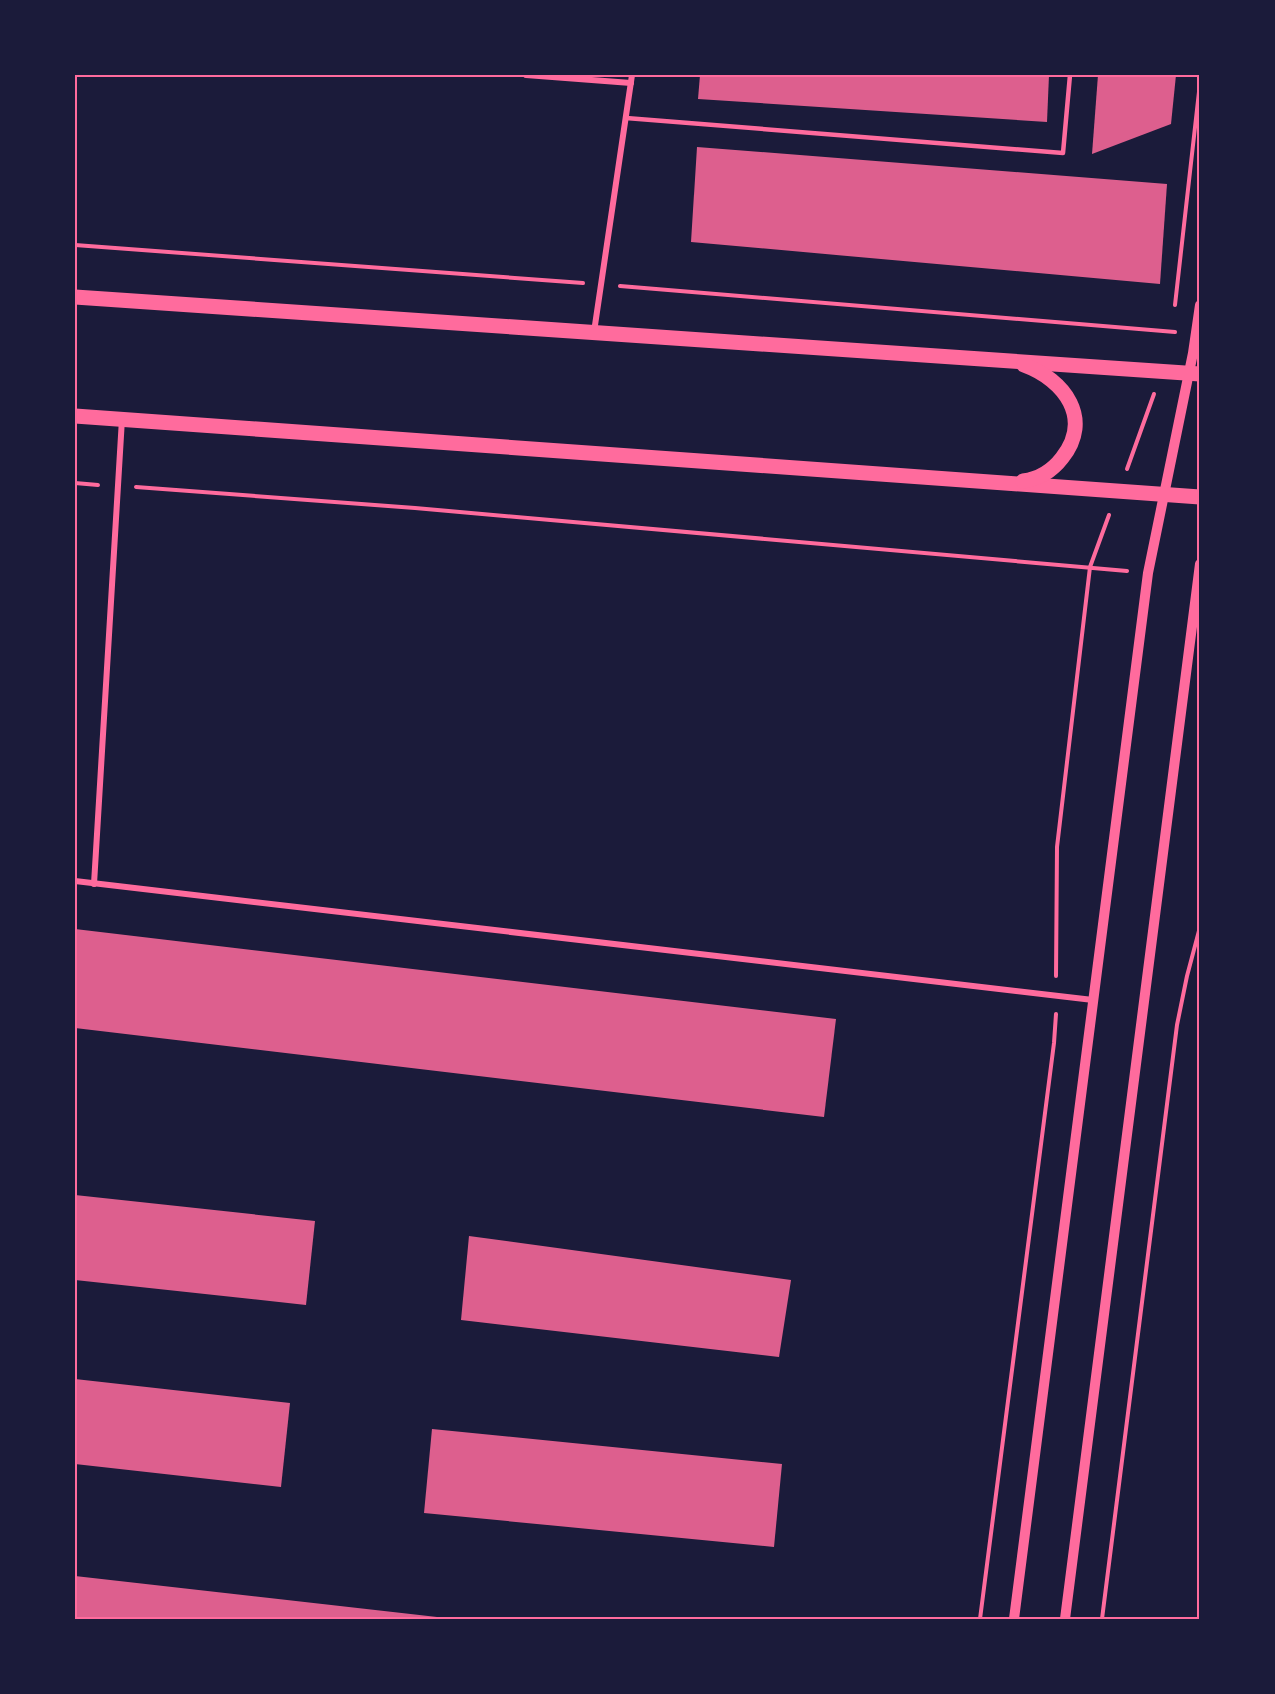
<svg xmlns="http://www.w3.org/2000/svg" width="1275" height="1694" font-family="'Noto Sans',sans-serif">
  <rect width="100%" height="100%" fill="#1b1b3a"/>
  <g fill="#dd5f8e">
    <path d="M700,75H1049L1047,122L698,99Z"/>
    <path d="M1098,75H1176L1171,124L1092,154Z"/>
    <path d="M697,147L1167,184L1160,284L691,242Z"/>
    <path d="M75,929L836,1019L824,1117L75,1028Z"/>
    <path d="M75,1195L315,1221L306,1305L75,1280Z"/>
    <path d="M469,1236L791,1280L779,1357L461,1320Z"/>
    <path d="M75,1379L290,1403L281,1487L75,1464Z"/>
    <path d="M432,1429L782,1464L774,1547L424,1513Z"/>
    <path d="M75,1576L437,1617V1619H75Z"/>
  </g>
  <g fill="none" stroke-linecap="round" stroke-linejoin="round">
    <g stroke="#ff6b9d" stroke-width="4">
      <path d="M75,245L583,283"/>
      <path d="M620,286L1175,332"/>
      <path d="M1175,305L1200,83"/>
      <path d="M1127,469L1154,394"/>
      <path d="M75,483L98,485"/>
      <path d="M136,487L415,508L1127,571"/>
      <path d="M1056,976L1057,847L1090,567L1109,515"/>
      <path d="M980,1619L1054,1043L1056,1014"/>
      <path d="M1102,1619L1177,1025L1187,976L1200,927"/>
    </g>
    <path stroke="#ff6b9d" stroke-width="4.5" d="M626,118L1063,153L1070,75"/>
    <g stroke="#ff6b9d" stroke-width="6">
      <path d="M526,75L631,83"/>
      <path d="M594,332L632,75"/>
      <path d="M75,881L1093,1000"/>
      <path d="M94,884L122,419"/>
    </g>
    <g stroke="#ff6b9d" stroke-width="10">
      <path d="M1014,1619L1148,573L1193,353L1200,305"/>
      <path d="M1065,1619L1200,564"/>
    </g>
    <g stroke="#ff6b9d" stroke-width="15">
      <path d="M75,297L1200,374"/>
      <path d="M75,416L1200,497"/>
      <path d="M1023,481C1038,479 1052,471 1062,458C1093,419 1065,380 1024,365"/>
    </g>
  </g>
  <rect width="1275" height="1694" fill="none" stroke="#1b1b3a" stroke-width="153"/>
  <rect x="76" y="76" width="1122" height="1542" fill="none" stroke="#ff6b9d" stroke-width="2"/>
</svg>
